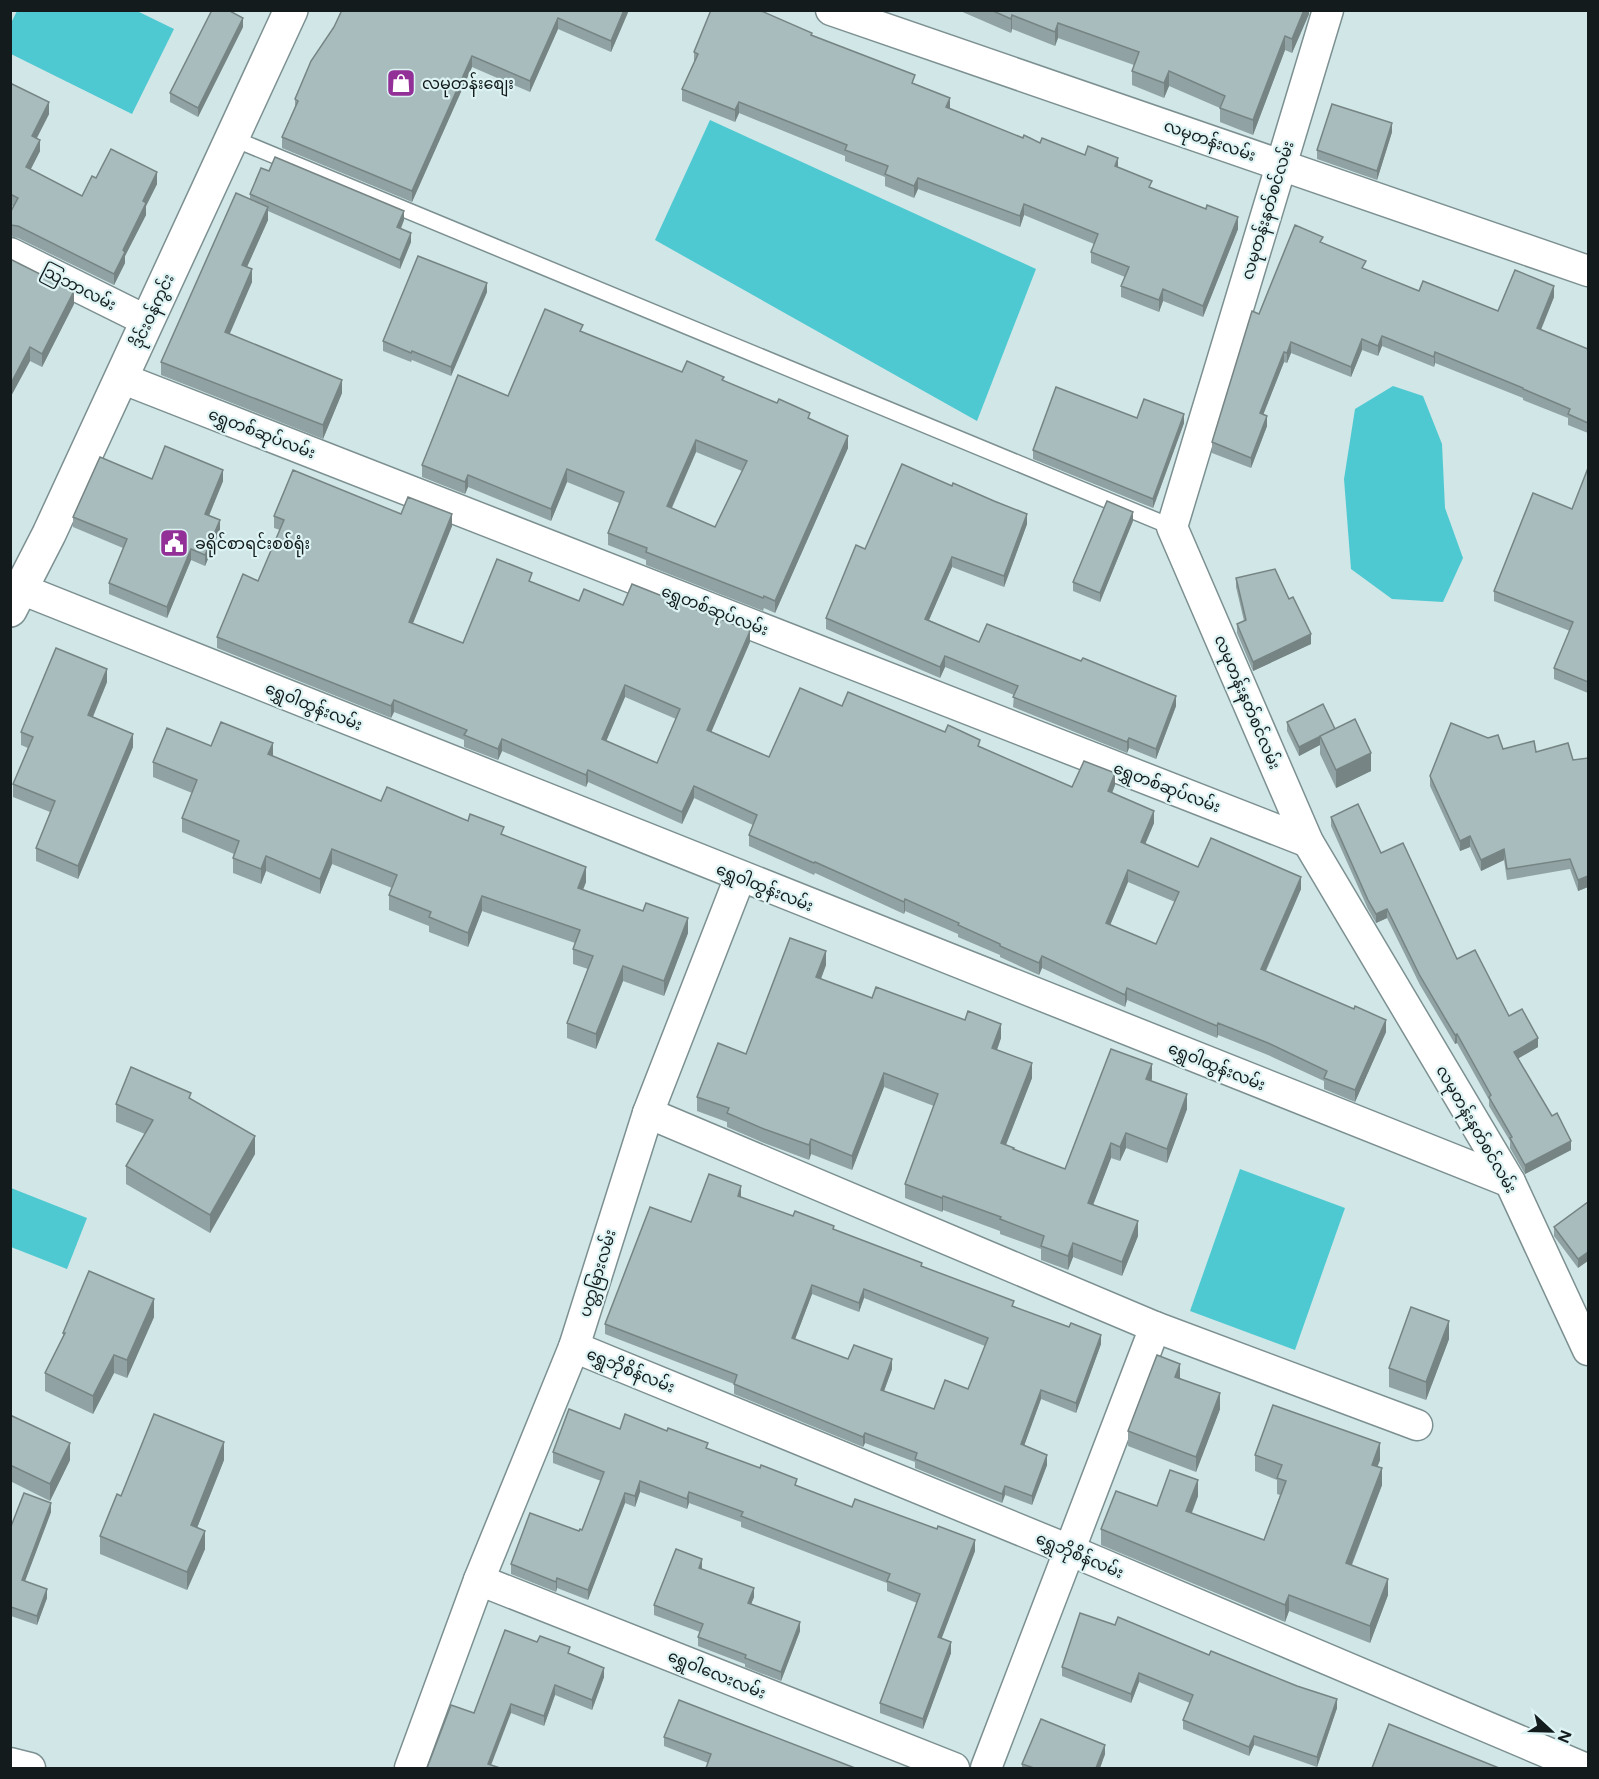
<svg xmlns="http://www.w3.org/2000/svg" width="1599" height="1779" font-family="Figtree,'Noto Sans Myanmar',sans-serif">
  <rect width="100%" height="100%" fill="#d0e6e7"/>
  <g fill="#4fc9d1">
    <path d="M135,10L174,29L132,114L11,54V23L17,11Z"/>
    <path d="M710,120L1036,269L977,421L655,240Z"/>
    <path d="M1393,386L1423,396L1442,444L1445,508L1463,558L1443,602L1392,599L1351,569L1344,479L1355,409Z"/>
    <path d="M1240,1169L1345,1208L1295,1350L1190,1311Z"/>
    <path d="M11,1188L87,1218L67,1269L11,1247Z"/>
  </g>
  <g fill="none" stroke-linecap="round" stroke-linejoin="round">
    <g stroke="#7d9091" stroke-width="18">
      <path id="service" d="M232,138L1172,527"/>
    </g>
    <g stroke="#7d9091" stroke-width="33">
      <g id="minor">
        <path d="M831,10L1588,271"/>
        <path d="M1328,10L1172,527L1308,842L1510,1182L1588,1350"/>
        <path d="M10,253L147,321"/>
        <path d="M121,378L1308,842"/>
        <path d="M21,589L1510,1182"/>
        <path d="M648,1113L1155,1327L1417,1425"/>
        <path d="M574,1347L1069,1550L1584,1768"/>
        <path d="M479,1580L954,1768"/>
        <path d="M10,1763L30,1768"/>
        <path d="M410,1768L479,1580L574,1347L648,1113L740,877"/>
        <path d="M986,1768L1155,1327"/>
      </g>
    </g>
    <g stroke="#7d9091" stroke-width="36">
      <path id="tertiary" d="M10,610L49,534L291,10"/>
    </g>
    <use href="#service" stroke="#fff" stroke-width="15"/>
    <use href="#minor" stroke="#fff" stroke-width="30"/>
    <use href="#tertiary" stroke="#fff" stroke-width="33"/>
  </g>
  <g fill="#90a2a3" fill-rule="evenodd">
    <path d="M629,10L611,52L558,29L530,92L472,67L412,202L282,148V137L295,109V99L334,27Z"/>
    <path d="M958,10H1309V14L1292,53L1285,50L1253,135L1220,122V108L1169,86L1164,98L1132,85V71L1134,65L1058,38L1055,46L1012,29L1011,33Z"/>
    <path d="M243,27L198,117L170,102V93Z"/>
    <path d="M812,35L915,84L950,109L1023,138L1118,167L1152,188L1238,229L1203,317L1163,301L1159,312L1121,297V286L1125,277L1091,263V252L1094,244L1024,215L1020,227L918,189L914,198L885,186V177L845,161V156L739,113L735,122L682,101V89L694,63V52Z"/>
    <path d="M10,83L49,114L37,138L40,151L31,169L82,196L96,178L157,184L146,206V215L125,256V263L114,285L18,238L10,236V213L14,207L10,205Z"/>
    <path d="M1392,132L1377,180L1317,159V150Z"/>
    <path d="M269,171L404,220L401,229L411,242L400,269L268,211V220L247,267L252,282L229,334L342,393L323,439L161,375V362L250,200V194Z"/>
    <path d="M1323,243L1366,270L1419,291L1498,311L1554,297L1541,330L1588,349V433L1568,425V418L1523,400V398L1435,363L1434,367L1382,346L1378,356L1362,350L1351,377L1291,353L1287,363L1284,362L1263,414L1267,426L1251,468L1212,453V442L1259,314Z"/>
    <path d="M10,259L74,304L42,367L30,361L10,398Z"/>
    <path d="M487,292L451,376L412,360L411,362L383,351V341Z"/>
    <path d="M583,333L682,372L724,381L810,418L848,448L775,613L764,608L763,611L646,565V560L608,545V533L619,503L567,482L551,521L468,487L465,494L422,477V465L508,396ZM696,452L742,471L715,527L672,508Z"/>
    <path d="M1137,418L1184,423L1153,508L1033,459V450Z"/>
    <path d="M1588,468V693L1554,679V668L1570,631L1494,601V591L1572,509Z"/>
    <path d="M152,479L223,481L209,516L220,530L205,566L191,560L167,618L109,594V583L123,548L73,527V517Z"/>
    <path d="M401,514L452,526L413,623L463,643L532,582L579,601L623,605L750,642L711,732L769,757L842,706L980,747L1072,787L1115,785L1112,793L1154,823L1145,844L1198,867L1301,889L1266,971L1386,1032L1355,1102L1324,1089V1081L1268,1055L1218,1035L1217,1038L1127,1000L1125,1007L1042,968L1039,975L1000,957V955L958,937V934L905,911L904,914L815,873L814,875L749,846V835L753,825L694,798L682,824L588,782L586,787L502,751L498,760L464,747V740L394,712L391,718L217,648V637L258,581L280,530L274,528V516ZM625,697L676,719L657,763L606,741ZM1128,882L1175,902L1156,944L1110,925Z"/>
    <path d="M1133,521L1100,602L1073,591V582Z"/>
    <path d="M1027,524L1004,587L952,567L929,620L979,642L1176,706L1156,759L1129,748L1127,753L1013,707L1014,695L945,667L940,678L826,629V618L865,549Z"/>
    <path d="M1236,578L1311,644L1253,671L1237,633V624L1244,621L1236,587Z"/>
    <path d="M107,682L93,717L133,747L78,879L36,861V848L50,812L13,797V784L28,748L21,745V732Z"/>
    <path d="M1287,722L1335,729L1371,771L1336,788L1320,754V745L1299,756L1287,731Z"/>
    <path d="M211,746L273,756L381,801L468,821L504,835L586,882L583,889L688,933L664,996L623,981L596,1049L567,1038V1023L588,969L573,964V949L575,943L482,911L468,947L429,932V926L389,910V895L392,888L332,864L320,894L266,871L261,884L233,873V858L234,854L182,832V818L192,793L153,777V762Z"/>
    <path d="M1503,749L1536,752L1573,760L1588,758V887L1578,891L1570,869L1507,880L1504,860L1481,871L1470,847L1460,851L1430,786V776Z"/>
    <path d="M1331,817L1381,853L1457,959L1538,1047L1518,1058L1571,1150L1525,1174L1510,1148V1141L1489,1106V1100L1457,1043L1455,1044L1420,985L1387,918L1376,923L1368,909L1331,826Z"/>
    <path d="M826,965L821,979L872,998L1001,1038L997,1050L1032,1078L1006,1145L1014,1150L1065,1169L1152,1079L1151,1080L1187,1109L1167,1163L1126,1148L1120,1161L1111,1158L1093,1205L1138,1236L1122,1276L1073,1257L1068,1270L1041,1260V1249L1000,1234V1231L943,1210L942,1212L905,1198V1184L934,1106L884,1087L852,1170L811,1154L809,1160L764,1143L727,1127V1122L697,1111V1097L746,1054Z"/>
    <path d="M191,1099L255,1154L210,1233L126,1184V1166L145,1134L116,1122V1104Z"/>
    <path d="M1588,1156V1170L1587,1168V1157Z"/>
    <path d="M741,1196V1197L793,1216L834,1230L922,1266L1101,1344L1076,1413L1041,1399L1024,1446L1047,1465L1032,1505L1005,1495L1002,1503L915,1468V1462L865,1443L863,1447L734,1394V1384L605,1334V1324L691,1222ZM812,1294L859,1312L864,1298L985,1346L968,1389L934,1409L884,1391L892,1369L848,1359L795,1339Z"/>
    <path d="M1588,1202L1578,1268L1554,1236V1227Z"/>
    <path d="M154,1317L127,1378L114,1373L93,1414L45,1391V1373L63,1336V1333Z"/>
    <path d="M1449,1339L1426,1400L1389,1387V1368Z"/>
    <path d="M1180,1378L1220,1409L1196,1472L1128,1446V1431Z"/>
    <path d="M10,1415L70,1460L50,1501L10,1481Z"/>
    <path d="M620,1429L708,1449L797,1486L852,1507L975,1551L941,1639L951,1653L923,1729L880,1713V1703L917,1603L887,1591V1583L741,1527V1522L689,1503L687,1509L640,1492L635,1507L625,1503L588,1600L557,1588L556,1592L511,1574V1564L582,1530L601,1481L553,1463V1452Z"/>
    <path d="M1255,1455L1380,1460L1377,1467L1382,1485L1352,1565L1388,1595L1370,1643L1289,1611L1285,1622L1101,1545V1529L1157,1506L1198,1496L1192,1513L1264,1540L1280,1495L1277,1494V1480L1255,1471Z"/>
    <path d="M224,1460L197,1528L205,1549L187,1590L100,1554V1536L121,1496Z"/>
    <path d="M51,1512L25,1581L47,1598L37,1625L11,1616L10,1618V1529Z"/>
    <path d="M702,1568V1569L754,1597L751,1604L800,1631L781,1681L745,1667V1664L698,1646V1637L700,1632L654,1615V1605Z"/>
    <path d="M1115,1625L1209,1655L1297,1686L1337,1708L1317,1767L1254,1745L1249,1756L1183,1729V1720L1190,1703L1139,1682L1131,1703L1062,1676V1667Z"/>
    <path d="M570,1654L604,1677L592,1710L555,1695L544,1726L511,1713L427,1768L474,1713Z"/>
    <path d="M664,1737L855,1768L708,1763L664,1746Z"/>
    <path d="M1105,1754L1100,1768H1022V1764Z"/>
  </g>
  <g fill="#768484">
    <path d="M624,10H629L611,52V41Z"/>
    <path d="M1304,10H1309V14L1292,53V39Z"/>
    <path d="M1012,15V29L1011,33V19Z"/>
    <path d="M243,18V27L198,117V108Z"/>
    <path d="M558,18V29L530,92V81Z"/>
    <path d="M1058,23V38L1055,46V32Z"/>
    <path d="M1285,36V50L1253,135V120Z"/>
    <path d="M472,56V67L412,202V191Z"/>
    <path d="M1169,71V86L1164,98V83Z"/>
    <path d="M950,98V110L946,107Z"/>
    <path d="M49,102V114L32,147V136Z"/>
    <path d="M739,102V113L735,122V110Z"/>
    <path d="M1392,123V132L1377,180V171Z"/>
    <path d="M40,140V151L26,178V167Z"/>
    <path d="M1118,158V169L1115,166Z"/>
    <path d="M157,172V184L146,206V215L125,256V263L114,285V274L123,250L143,201Z"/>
    <path d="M918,178V189L914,198V186Z"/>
    <path d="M1024,204V215L1020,227V216Z"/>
    <path d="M268,207V220L242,278V265Z"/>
    <path d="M404,211V220L397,236V227Z"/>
    <path d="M1238,217V229L1203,317V306Z"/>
    <path d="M411,233V242L400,269V260Z"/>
    <path d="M252,269V282L225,345V332Z"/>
    <path d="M487,283V292L451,376V367Z"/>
    <path d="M1554,286V297L1537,339V328Z"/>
    <path d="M1163,289V301L1159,312V300Z"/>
    <path d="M74,291V304L42,367V354Z"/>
    <path d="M1382,336V346L1378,356V346Z"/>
    <path d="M1362,339V350L1351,377V367Z"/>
    <path d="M1291,342V353L1287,363V353Z"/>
    <path d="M30,347V361L10,398V385Z"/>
    <path d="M1284,352V362L1260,423V413Z"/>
    <path d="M1435,352V363L1434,367V357Z"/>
    <path d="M342,380V393L323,439V425Z"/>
    <path d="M1184,414V423L1153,508V499Z"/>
    <path d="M1267,416V426L1251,468V458Z"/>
    <path d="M848,436V448L775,613V601Z"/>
    <path d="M696,440V452L667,518V506Z"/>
    <path d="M567,469V482L551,521V509Z"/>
    <path d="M223,470V481L205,525V514Z"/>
    <path d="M468,475V487L465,494V482Z"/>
    <path d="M1133,512V521L1100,602V593Z"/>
    <path d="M452,514V526L409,633V622Z"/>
    <path d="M1027,514V524L1004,587V576Z"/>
    <path d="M220,520V530L205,566V555Z"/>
    <path d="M191,549V560L167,618V607Z"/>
    <path d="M952,557V567L925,629V619Z"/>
    <path d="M750,631V642L707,742V730Z"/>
    <path d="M1311,634V644L1253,671V662Z"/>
    <path d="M945,656V667L940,678V667Z"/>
    <path d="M107,669V682L88,728V715Z"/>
    <path d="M625,685V697L602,751V739Z"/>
    <path d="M1176,696V706L1156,759V749Z"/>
    <path d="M394,700V712L391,718V706Z"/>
    <path d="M133,734V747L78,879V866Z"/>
    <path d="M1320,736V745L1299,756V747Z"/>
    <path d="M1129,738V748L1127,753V742Z"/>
    <path d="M502,739V751L498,760V749Z"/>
    <path d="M273,743V758L268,754Z"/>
    <path d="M1371,753V771L1336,788V770Z"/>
    <path d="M588,770V782L586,787V775Z"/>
    <path d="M1115,773V785L1108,803V791Z"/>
    <path d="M694,786V798L682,824V812Z"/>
    <path d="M1154,811V823L1141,854V842Z"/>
    <path d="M1470,836V847L1460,851V841Z"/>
    <path d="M332,849V864L320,894V879Z"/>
    <path d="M1504,849V860L1481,871V860Z"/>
    <path d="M266,856V871L261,884V869Z"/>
    <path d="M586,867V882L578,903V888Z"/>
    <path d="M1128,870V882L1106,935V923Z"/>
    <path d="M1588,876V887L1578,891V880Z"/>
    <path d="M1301,877V889L1261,981V969Z"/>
    <path d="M482,896V911L468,947V933Z"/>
    <path d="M905,899V911L904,914V902Z"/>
    <path d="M1387,909V918L1376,923V914Z"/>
    <path d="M688,918V933L664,996V981Z"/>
    <path d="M826,951V965L816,991V977Z"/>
    <path d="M1042,956V968L1039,975V963Z"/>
    <path d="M623,966V981L596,1049V1034Z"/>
    <path d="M1127,988V1000L1125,1007V995Z"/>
    <path d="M1386,1020V1032L1355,1102V1090Z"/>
    <path d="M1218,1023V1035L1217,1038V1026Z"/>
    <path d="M1001,1024V1038L992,1063V1048Z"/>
    <path d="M1457,1034V1043L1455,1044V1035Z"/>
    <path d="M1538,1038V1047L1514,1061V1052Z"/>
    <path d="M1032,1063V1078L1001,1157V1143Z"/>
    <path d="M1152,1064V1079L1146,1093V1079Z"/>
    <path d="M884,1073V1087L852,1170V1156Z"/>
    <path d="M1187,1094V1109L1167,1163V1149Z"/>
    <path d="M1126,1133V1148L1120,1161V1147Z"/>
    <path d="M255,1136V1154L210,1233V1215Z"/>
    <path d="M811,1139V1154L809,1160V1145Z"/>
    <path d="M1571,1141V1150L1525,1174V1165Z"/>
    <path d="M1111,1143V1158L1088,1218V1203Z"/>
    <path d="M741,1186V1196L738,1205V1196Z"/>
    <path d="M943,1196V1210L942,1212V1198Z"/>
    <path d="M1138,1221V1236L1122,1276V1262Z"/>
    <path d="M1073,1243V1257L1068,1270V1256Z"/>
    <path d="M1588,1252V1261L1578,1268V1259Z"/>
    <path d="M12,1262V1280L10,1284V1266Z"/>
    <path d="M812,1285V1294L792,1347V1338Z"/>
    <path d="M864,1289V1298L859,1312V1303Z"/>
    <path d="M154,1299V1317L127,1378V1360Z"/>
    <path d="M1449,1321V1339L1426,1400V1382Z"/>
    <path d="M1101,1335V1344L1076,1413V1403Z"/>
    <path d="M114,1355V1373L93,1414V1396Z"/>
    <path d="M892,1359V1369L881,1399V1390Z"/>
    <path d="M1180,1364V1379L1175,1377Z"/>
    <path d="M1041,1390V1399L1021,1454V1444Z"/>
    <path d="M1220,1393V1409L1196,1472V1457Z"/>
    <path d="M865,1433V1443L863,1447V1437Z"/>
    <path d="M224,1442V1460L191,1543V1525Z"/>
    <path d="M70,1443V1460L50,1501V1484Z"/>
    <path d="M1380,1443V1460L1372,1481V1465Z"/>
    <path d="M1047,1455V1465L1032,1505V1496Z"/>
    <path d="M1382,1468V1485L1346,1579V1563Z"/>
    <path d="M1198,1480V1496L1186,1527V1511Z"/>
    <path d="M640,1481V1492L635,1507V1496Z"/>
    <path d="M1005,1486V1495L1002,1503V1494Z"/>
    <path d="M689,1492V1503L687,1509V1499Z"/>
    <path d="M625,1493V1503L588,1600V1590Z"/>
    <path d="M51,1503V1512L22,1589V1580Z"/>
    <path d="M205,1531V1549L187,1590V1572Z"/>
    <path d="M975,1540V1551L938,1648V1637Z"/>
    <path d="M702,1559V1568L699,1577V1568Z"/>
    <path d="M557,1578V1588L556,1592V1582Z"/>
    <path d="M1388,1579V1595L1370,1643V1626Z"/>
    <path d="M754,1588V1597L748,1612V1603Z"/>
    <path d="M47,1589V1598L37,1625V1616Z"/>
    <path d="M1289,1595V1611L1285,1622V1605Z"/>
    <path d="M800,1622V1631L781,1681V1672Z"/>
    <path d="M951,1642V1653L923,1729V1719Z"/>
    <path d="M604,1668V1677L592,1710V1700Z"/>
    <path d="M1139,1673V1682L1131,1703V1694Z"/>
    <path d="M555,1685V1695L544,1726V1716Z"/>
    <path d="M1337,1699V1708L1317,1767V1757Z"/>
    <path d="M511,1704V1713L490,1768L488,1764Z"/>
    <path d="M1254,1736V1745L1249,1756V1747Z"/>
    <path d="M1105,1745V1754L1100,1768H1096Z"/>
  </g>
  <g fill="#a8bcbd" stroke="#768484" stroke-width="1.5" fill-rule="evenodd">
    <path d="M212,10H228L243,18L198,108L170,93Z"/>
    <path d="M342,10H624L611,41L558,18L530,81L472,56L412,191L282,137L298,101L295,99L311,61L334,27Z"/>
    <path d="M711,10H759L812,33L811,35L915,75L912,83L950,98L946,107L1023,138L1024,135L1040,143L1042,138L1085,155L1088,146L1118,158L1115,166L1152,181L1149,187L1206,209L1207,205L1238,217L1203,306L1163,289L1159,300L1121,286L1129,267L1091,252L1098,234L1024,204L1020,216L918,178L914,186L885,174L888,166L845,150L847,145L739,102L735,110L682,89L698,54L694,52Z"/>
    <path d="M991,10H1304L1292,39L1285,36L1253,120L1220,108L1225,96L1169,71L1164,83L1132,71L1139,52L1058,23L1055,32L1012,15L1011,19Z"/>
    <path d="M10,83L49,102L32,136L40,140L26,167L82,196L92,176L96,178L111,149L157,172L143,201L146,203L123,250L125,252L114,274L18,226L10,225V213L18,198L10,194Z"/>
    <path d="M1332,104L1392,123L1377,171L1317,150Z"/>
    <path d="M275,157L404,211L397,227L411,233L400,260L250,194L261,168L269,171Z"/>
    <path d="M236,193L268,207L242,265L252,269L225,332L342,380L323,425L161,362Z"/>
    <path d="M1295,225L1323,237L1320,242L1366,261L1362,268L1419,291L1423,281L1498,311L1515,270L1554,286L1537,328L1588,349V423L1568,414L1570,409L1523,389V388L1435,352L1434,357L1382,336L1378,346L1362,339L1351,367L1291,342L1287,353L1284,352L1260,413L1267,416L1251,458L1212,442L1252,311L1259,314Z"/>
    <path d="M418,256L487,283L451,367L412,351L411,353L383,341Z"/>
    <path d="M10,259L74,291L42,354L30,347L10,385Z"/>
    <path d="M545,309L583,325L580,331L682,372L687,361L724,377L722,380L777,403L779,399L810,413L808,418L848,436L775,601L764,596L763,598L646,552L647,548L608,533L624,492L567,469L551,509L468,475L465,482L422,465L458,375L508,396ZM696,440L747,461L715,527L667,506Z"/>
    <path d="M1056,387L1137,418L1144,399L1184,414L1153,499L1033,450Z"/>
    <path d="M165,446L223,470L205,514L220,520L205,555L191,549L167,607L109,583L127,539L73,517L100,457L152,479Z"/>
    <path d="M902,464L952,486L953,483L994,501L1027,514L1004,576L952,557L925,619L979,642L987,624L1081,661L1083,658L1176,696L1156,749L1129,738L1127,742L1013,697L1018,686L945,656L940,667L826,618L856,545L865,549Z"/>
    <path d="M1588,468V682L1554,668L1573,622L1494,591L1533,493L1572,509Z"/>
    <path d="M293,470L401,514L408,497L452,514L409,622L463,643L497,559L532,573L529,581L579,601L584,589L623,605L632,584L750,631L707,730L769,757L800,688L842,706L848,692L945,732L948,725L980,740L978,746L1072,787L1084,761L1115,773L1108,791L1154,811L1141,842L1198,867L1211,838L1301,877L1261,969L1354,1009L1355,1006L1386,1020L1355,1090L1324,1078L1327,1071L1268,1043L1218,1023L1217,1026L1127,988L1125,995L1042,956L1039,963L1000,946V944L958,925L959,923L905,899L904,902L815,862L814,863L749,835L757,815L694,786L682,812L588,770L586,775L502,739L498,749L464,735L467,730L394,700L391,706L217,637L243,574L258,581L284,520L274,516ZM625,685L680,709L657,763L602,739ZM1128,870L1179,892L1156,944L1106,923Z"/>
    <path d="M1107,501L1133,512L1100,593L1073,582Z"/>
    <path d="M1275,569L1289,599L1293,597L1311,634L1253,662L1237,624L1246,620L1236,578Z"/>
    <path d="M56,648L107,669L88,715L133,734L78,866L36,848L55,801L13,784L33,737L21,732Z"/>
    <path d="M1323,704L1335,729L1299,747L1287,722Z"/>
    <path d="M1355,719L1371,753L1336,770L1320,736Z"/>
    <path d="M221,722L273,743L268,754L381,801L387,787L468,821L470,814L504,827L501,834L586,867L578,888L643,911L646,903L688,918L664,981L623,966L596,1034L567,1023L593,956L573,949L580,930L482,896L468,933L429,917L431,912L389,895L397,875L332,849L320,879L266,856L261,869L233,858L239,841L182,818L197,780L153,762L167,728L211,746Z"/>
    <path d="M1451,723L1488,738L1498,735L1503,749L1534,741L1536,752L1568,743L1573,760L1588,758V876L1578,880L1570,859L1507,869L1504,849L1481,860L1470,836L1460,841L1430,776Z"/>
    <path d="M1358,804L1381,853L1403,843L1457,959L1475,950L1509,1016L1522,1009L1538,1038L1514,1052L1552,1116L1557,1113L1571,1141L1525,1165L1510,1138L1512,1137L1489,1097L1491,1095L1457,1034L1455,1035L1420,976L1387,909L1376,914L1368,900L1331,817Z"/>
    <path d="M790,938L826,951L816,977L872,998L876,987L965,1020L968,1011L1001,1024L992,1048L1032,1063L1001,1143L1014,1148L1013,1149L1065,1169L1111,1049L1152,1064L1146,1079L1187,1094L1167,1149L1126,1133L1120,1147L1111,1143L1088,1203L1138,1221L1122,1262L1073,1243L1068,1256L1041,1246L1044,1236L1000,1219L1001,1217L943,1196L942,1198L905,1184L938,1094L884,1073L852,1156L811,1139L809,1145L764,1129L727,1113L729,1108L697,1097L718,1043L746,1054Z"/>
    <path d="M131,1067L191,1093L189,1098L255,1136L210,1215L126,1166L153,1120L116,1104Z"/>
    <path d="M709,1174L741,1186L738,1196L793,1216L795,1211L834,1226L833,1229L922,1263L921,1266L1014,1301L1012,1306L1069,1327L1071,1323L1101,1335L1076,1403L1041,1390L1021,1444L1047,1455L1032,1496L1005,1486L1002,1494L915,1459L917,1453L865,1433L863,1437L734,1384L737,1375L605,1324L650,1207L691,1222ZM812,1285L859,1303L864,1289L988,1338L968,1389L945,1380L934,1409L881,1390L892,1359L854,1345L848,1359L792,1338Z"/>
    <path d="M1588,1202V1252L1578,1259L1554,1227Z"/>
    <path d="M89,1271L154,1299L127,1360L114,1355L93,1396L45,1373L65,1333H63Z"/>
    <path d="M1411,1307L1449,1321L1426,1382L1389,1368Z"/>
    <path d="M1157,1355L1180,1364L1175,1377L1220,1393L1196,1457L1128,1431Z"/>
    <path d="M1273,1405L1380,1443L1372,1465L1382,1468L1346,1563L1388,1579L1370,1626L1289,1595L1285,1605L1101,1529L1116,1491L1157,1506L1170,1470L1198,1480L1186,1511L1264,1540L1286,1481L1277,1478L1282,1465L1255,1455Z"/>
    <path d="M569,1409L620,1429L625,1414L667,1431L668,1428L708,1443L706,1448L760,1468L761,1465L797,1479L795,1485L852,1507L855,1499L937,1529L938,1526L975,1540L938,1637L951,1642L923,1719L880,1703L920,1594L887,1581L890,1574L741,1516L743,1512L689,1492L687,1499L640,1481L635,1496L625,1493L588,1590L557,1578L556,1582L511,1564L530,1513L579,1531L580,1529L582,1530L604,1472L553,1452Z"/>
    <path d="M154,1414L224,1442L191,1525L205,1531L187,1572L100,1536L117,1494L121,1496Z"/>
    <path d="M10,1415L70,1443L50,1484L10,1465Z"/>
    <path d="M24,1493L51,1503L22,1580L47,1589L37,1616L11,1607L10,1609V1529Z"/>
    <path d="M676,1549L702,1559L699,1568L754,1588L748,1603L800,1622L781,1672L745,1658L746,1655L698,1637L703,1624L654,1605Z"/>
    <path d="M1080,1613L1115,1625L1118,1617L1209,1655L1211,1651L1297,1686L1337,1699L1317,1757L1254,1736L1249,1747L1183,1720L1193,1695L1139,1673L1131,1694L1062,1667Z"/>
    <path d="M505,1630L537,1642L540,1636L570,1647L568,1653L604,1668L592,1700L555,1685L544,1716L511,1704L488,1764L500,1768H427L451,1705L474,1713Z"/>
    <path d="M679,1700L855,1768H706L711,1754L664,1737Z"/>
    <path d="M1041,1719L1105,1745L1096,1768H1034L1022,1764Z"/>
    <path d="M1389,1724L1499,1768H1372Z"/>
  </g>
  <defs>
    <g id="shop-square" transform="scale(1.5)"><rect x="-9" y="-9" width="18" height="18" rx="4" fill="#933097" stroke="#ddf3f4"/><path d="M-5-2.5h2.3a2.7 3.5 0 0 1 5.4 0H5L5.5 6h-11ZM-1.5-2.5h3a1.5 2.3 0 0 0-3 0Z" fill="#fff"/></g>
    <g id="civic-square" transform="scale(1.5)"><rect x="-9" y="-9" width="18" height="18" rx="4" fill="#933097" stroke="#ddf3f4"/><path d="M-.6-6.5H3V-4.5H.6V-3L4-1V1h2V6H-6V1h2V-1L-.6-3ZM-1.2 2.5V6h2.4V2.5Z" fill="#fff"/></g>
  </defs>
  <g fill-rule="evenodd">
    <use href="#shop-square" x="401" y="83"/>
    <use href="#civic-square" x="174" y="543"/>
  </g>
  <g text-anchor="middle" stroke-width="4.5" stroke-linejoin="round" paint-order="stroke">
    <g font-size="16" fill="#131b1c" stroke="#ddf3f4" text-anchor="start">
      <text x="422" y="89">လမုတန်းစျေး</text>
      <text x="195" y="549">ခရိုင်စာရင်းစစ်ရုံး</text>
    </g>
    <g font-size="16" fill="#131b1c" stroke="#ddf3f4">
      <text transform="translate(1210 140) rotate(19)" y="6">လမုတန်းလမ်း</text>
      <text transform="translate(1267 210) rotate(-73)" y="6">လမုတန်းနတ်စင်လမ်း</text>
      <text transform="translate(79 287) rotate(27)" y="6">သြဘာလမ်း</text>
      <text transform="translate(152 311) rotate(-65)" y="6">ဒိုင်းဝန်ကွင်း</text>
      <text transform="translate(262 433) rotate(21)" y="6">ရွှေတစ်ဆုပ်လမ်း</text>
      <text transform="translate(715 610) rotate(21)" y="6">ရွှေတစ်ဆုပ်လမ်း</text>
      <text transform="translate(1248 702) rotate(67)" y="6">လမုတန်းနတ်စင်လမ်း</text>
      <text transform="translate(314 706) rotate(22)" y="6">ရွှေဝါထွန်းလမ်း</text>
      <text transform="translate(1167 787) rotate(21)" y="6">ရွှေတစ်ဆုပ်လမ်း</text>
      <text transform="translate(765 887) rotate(22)" y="6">ရွှေဝါထွန်းလမ်း</text>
      <text transform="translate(1217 1066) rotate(22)" y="6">ရွှေဝါထွန်းလမ်း</text>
      <text transform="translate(1477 1129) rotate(60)" y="6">လမုတန်းနတ်စင်လမ်း</text>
      <text transform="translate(597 1273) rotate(-73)" y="6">ပတ္တမြားလမ်း</text>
      <text transform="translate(631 1370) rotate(22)" y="6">ရွှေဘိုစိန်လမ်း</text>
      <text transform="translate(1080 1555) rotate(23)" y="6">ရွှေဘိုစိန်လမ်း</text>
      <text transform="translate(717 1674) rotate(22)" y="6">ရွှေဝါလေးလမ်း</text>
    </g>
  </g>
  <rect width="1599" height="1779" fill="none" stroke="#131b1c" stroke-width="24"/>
  <g transform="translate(1551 1731) rotate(112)" stroke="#ddf3f4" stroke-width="4.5" paint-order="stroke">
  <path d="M0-4.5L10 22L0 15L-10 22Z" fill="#131b1c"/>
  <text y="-9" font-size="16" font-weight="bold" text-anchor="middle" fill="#131b1c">N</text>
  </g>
</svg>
